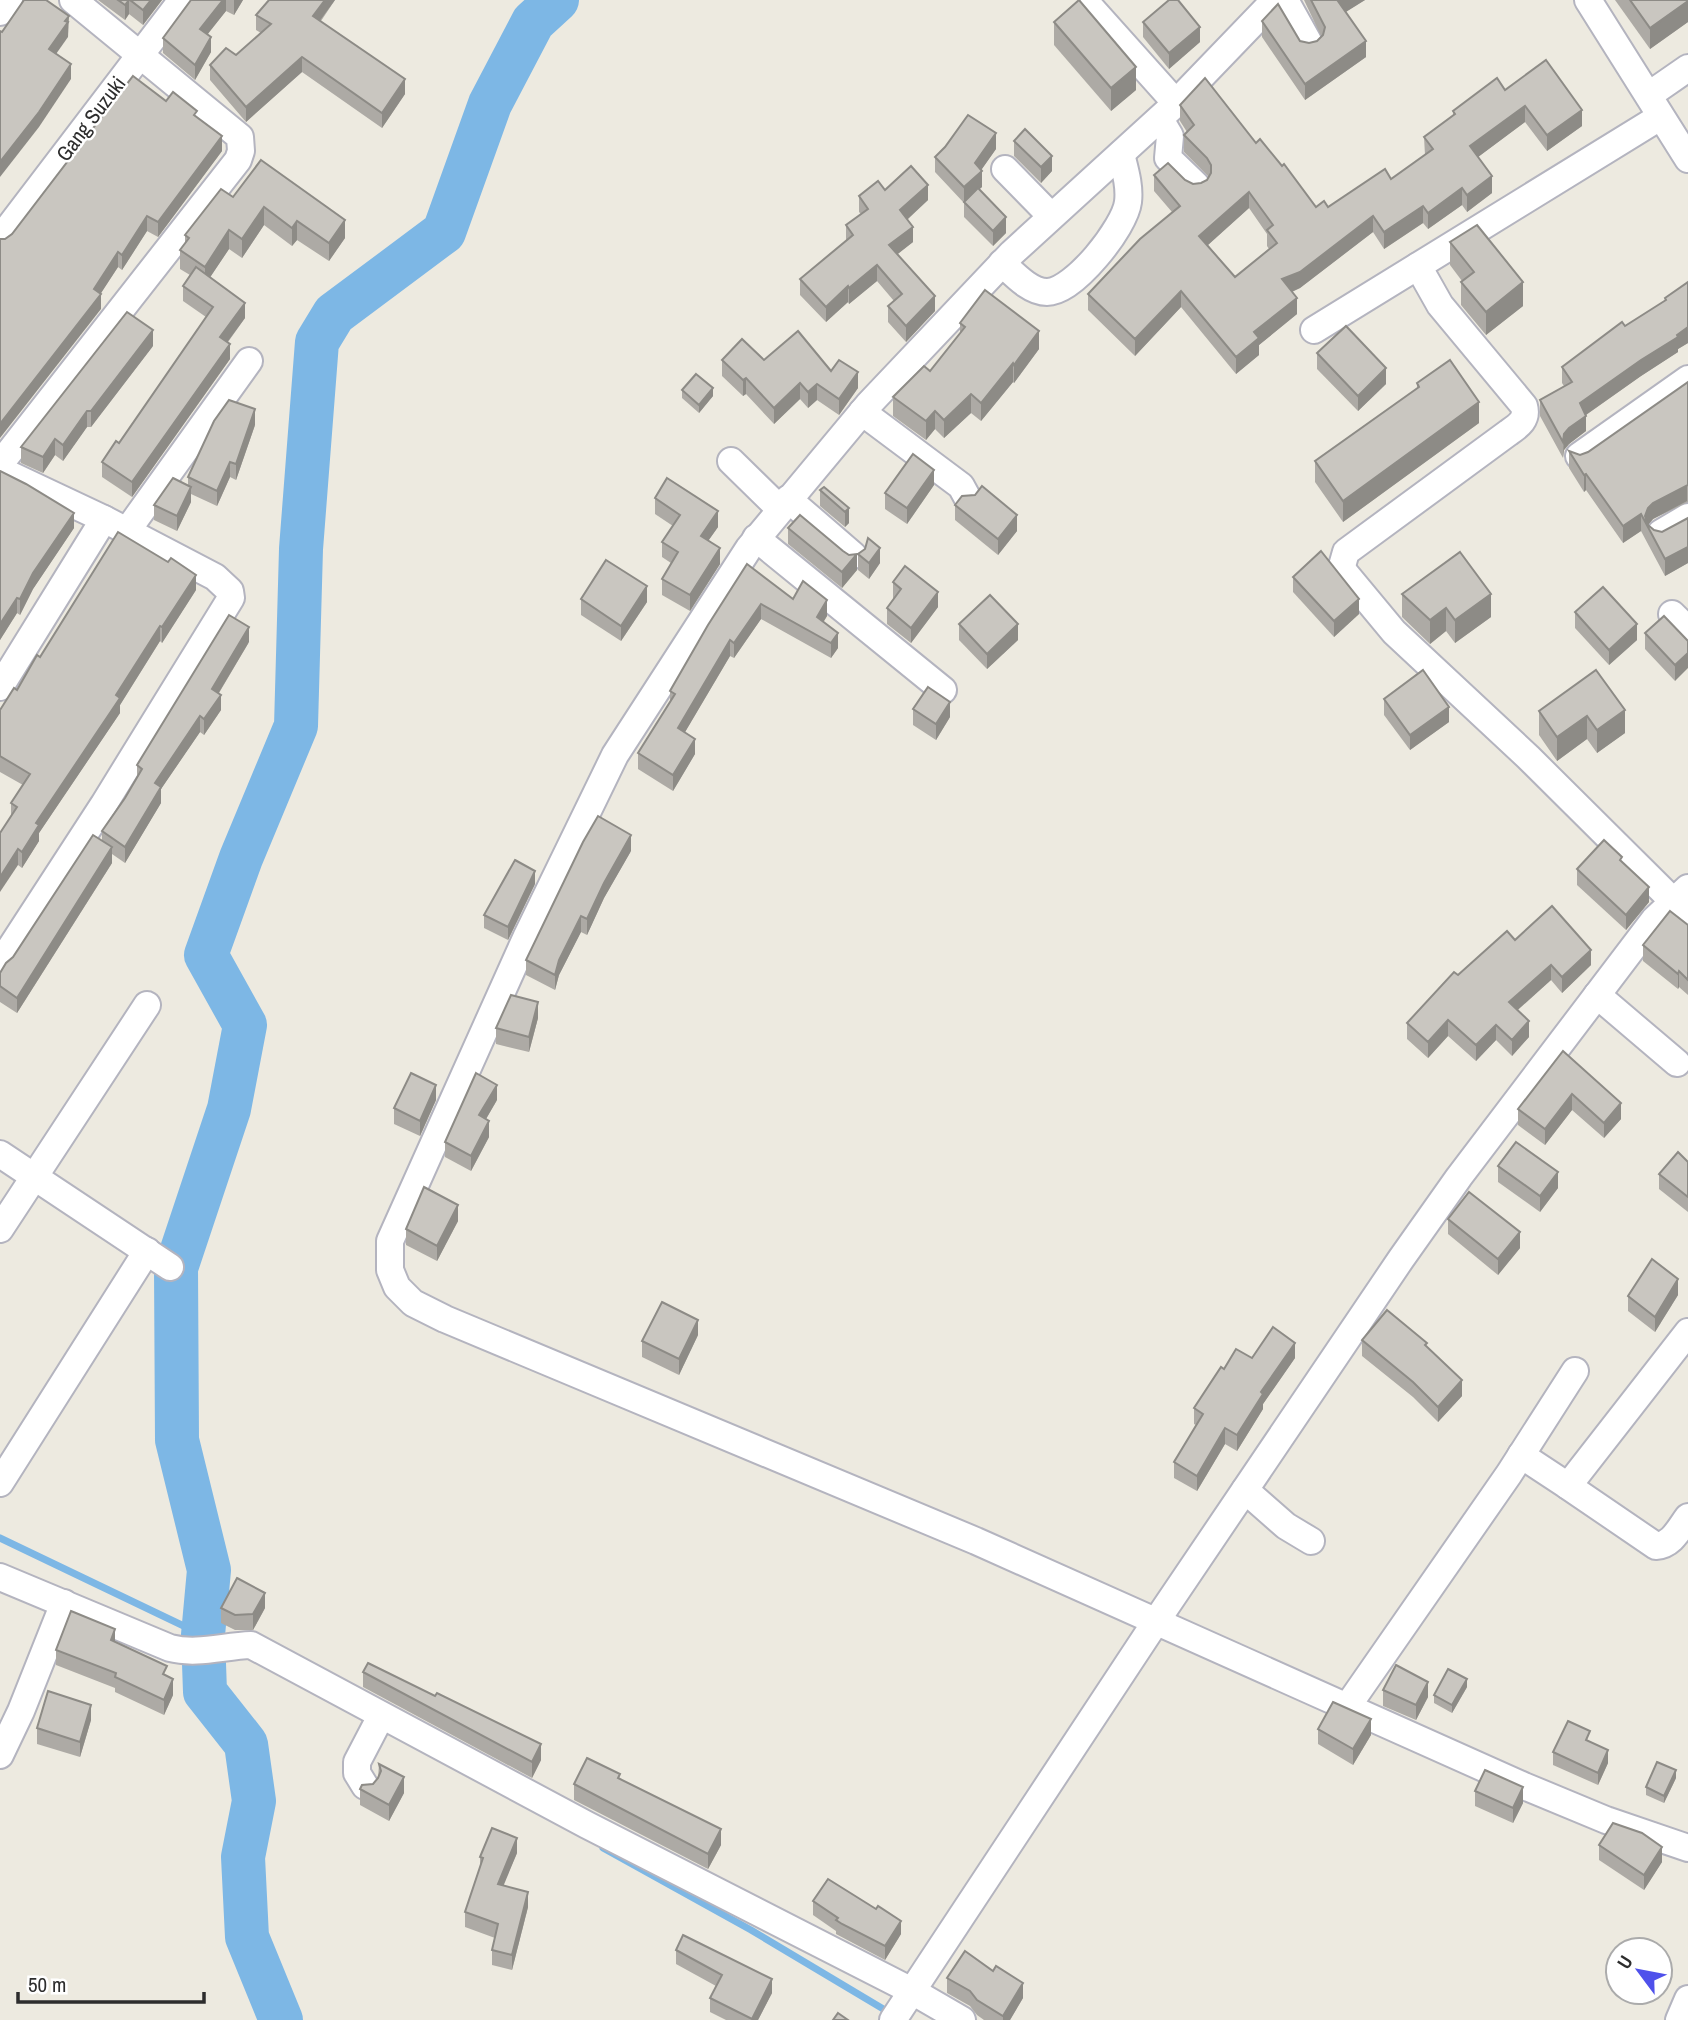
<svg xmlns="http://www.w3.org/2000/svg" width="1688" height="2020" font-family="'Archivo Narrow',sans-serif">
  <rect width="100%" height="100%" fill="#edeae0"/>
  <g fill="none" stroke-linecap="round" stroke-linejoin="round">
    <g stroke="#7db7e5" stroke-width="7">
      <path d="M0,1538L213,1640"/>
      <path d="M603,1848L751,1930L890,2013"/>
    </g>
    <path stroke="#7db7e5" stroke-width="44" d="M281,2020L247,1937L243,1857L254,1801L246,1744L205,1692L203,1635L209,1570L177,1440L176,1268L229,1109L245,1025L206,955L241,858L296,726L301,549L317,342L334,314L444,232L490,104L533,22L557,0"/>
    <g stroke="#b4b4bf" stroke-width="30">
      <g id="minor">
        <path d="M1275,0L1171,108L1012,253L868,405L749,548L615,755L526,938L390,1241V1270L397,1287L413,1303L445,1319L976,1541L1524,1786L1606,1820L1688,1848"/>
        <path d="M1285,0L1309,43"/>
        <path d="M1588,0L1688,159"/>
        <path d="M1091,8L1176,103"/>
        <path d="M0,12L9,0"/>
        <path d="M1649,95L1688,68"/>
        <path d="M1160,119L1170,136L1168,158L1196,185"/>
        <path d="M1005,169L1051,216"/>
        <path d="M0,239L182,0"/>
        <path d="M1002,263C1014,274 1030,292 1047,292C1074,292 1125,227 1128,202C1130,186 1125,170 1121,154"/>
        <path d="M1418,266L1440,305L1524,406C1528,420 1518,426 1508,433L1346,552L1342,566L1345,573L1394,632L1528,757L1673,901L1688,921"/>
        <path d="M1314,330L1660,117"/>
        <path d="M862,412L961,486L967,497"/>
        <path d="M1579,456L1688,379"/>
        <path d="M731,461L780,509"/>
        <path d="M0,464L238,160L241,151L240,137L73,0"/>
        <path d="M0,470L104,519L215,577L230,591L231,598L104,804L0,964"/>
        <path d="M788,499L853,555"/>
        <path d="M127,531L249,361"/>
        <path d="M1661,533L1688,517"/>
        <path d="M756,538L943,690"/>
        <path d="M1672,614L1688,630"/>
        <path d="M0,687L104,519"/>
        <path d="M1597,995L1677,1063"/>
        <path d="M0,1154L170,1267"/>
        <path d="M0,1229L147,1005"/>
        <path d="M1521,1455L1568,1486L1688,1332"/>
        <path d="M0,1483L147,1251"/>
        <path d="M1568,1486L1656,1546C1672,1545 1679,1529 1688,1517"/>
        <path d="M1245,1490L1286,1526L1311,1541"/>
        <path d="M0,1577L170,1648C197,1655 223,1646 251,1645L587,1825L912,1991L962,2020"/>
        <path d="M1347,1707L1509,1474L1575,1371"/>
        <path d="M0,1755L21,1711L64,1603"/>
        <path d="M365,1786L357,1773V1762L381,1716"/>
        <path d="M893,2020L1157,1620L1401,1259L1459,1177L1654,920L1688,888"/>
        <path d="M1679,2020L1688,1999"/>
      </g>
    </g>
    <use href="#minor" stroke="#fff" stroke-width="26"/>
  </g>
  <g fill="#adaaa5" fill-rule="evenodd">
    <path d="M98,0H162L143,25L129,14L125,20Z"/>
    <path d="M191,0H243L234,15L226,11L207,34L211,52L195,80L163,53V38Z"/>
    <path d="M269,0H335L321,21L405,94L382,128L302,72L246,122L210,80V65L236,55L261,33L256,30V15Z"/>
    <path d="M1304,0H1365L1345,12L1366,57L1305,100L1262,37V21L1300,41L1309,43L1317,41L1321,36Z"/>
    <path d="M1615,0H1688V22L1650,49Z"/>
    <path d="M1054,22L1136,90L1111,111L1054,45Z"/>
    <path d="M1143,22L1200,42L1169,69L1143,37Z"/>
    <path d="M1505,90L1582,126L1547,151L1525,122L1478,157L1492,193L1467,212L1462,205L1428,229L1423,223L1384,249L1373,232L1300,288L1292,292L1297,314L1259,345V355L1236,374L1181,307L1135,356L1088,310V294L1172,212L1154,191V175L1185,180L1193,184L1201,183L1207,180L1209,177L1184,152V135L1187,132L1180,121V105L1256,143L1316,207H1328L1391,179L1425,155L1424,137L1453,116V111ZM1249,208L1267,234V246L1269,249L1235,277L1208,245Z"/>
    <path d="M166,101L197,117L222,151L158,237L147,231L122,270L118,267L100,294L101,309L5,239Z"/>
    <path d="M1014,141L1052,171L1041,183L1014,156Z"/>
    <path d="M996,149L981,170L982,187L979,189L1006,233L993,246L964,217V203L935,172V157Z"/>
    <path d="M261,160L345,238L329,261L297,240L292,246L264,225L242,258L229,249L210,277L245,318L228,342L230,359L132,497L102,477V462L119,443L206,317L183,301V286L190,275L180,269V250L185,244V235L233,197Z"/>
    <path d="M885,190L928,200L907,220L913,242L897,254L935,311L906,342L888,322V306L894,301L877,281L849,304L848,302L826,322L800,295V279L846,241V225L861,214L859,212V196Z"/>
    <path d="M1450,242L1523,306L1486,335L1461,305V282L1462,281L1450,265Z"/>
    <path d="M1688,282V343L1678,349V352L1641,376L1586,415V431L1569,444L1564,450L1563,458L1540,416V400L1564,386L1562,383V367L1665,301V298Z"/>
    <path d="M960,323L1039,349L1014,383L1013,382L981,421L971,413L944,438L935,429L926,440L893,416V397L930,371L960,334Z"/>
    <path d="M153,346L91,427H87L63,461L55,455L43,473L21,463V447Z"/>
    <path d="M1317,353L1386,384L1358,411L1317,369Z"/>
    <path d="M722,360H764L831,371L858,388L839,415L817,400L808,408L800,399L774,424L746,394L743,396L722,376Z"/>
    <path d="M1688,382V502L1653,519L1648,525L1654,530L1662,532L1688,518V563L1665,576L1641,531L1623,543L1586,490L1584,492L1569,468V451L1580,455L1588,452Z"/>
    <path d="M1417,383L1479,423L1343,522L1315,482V461L1417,389Z"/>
    <path d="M682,390L713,396L699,413L682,398Z"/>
    <path d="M255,425L236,480L230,477L217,506L191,494V502L177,531L154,520V505L188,485V477Z"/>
    <path d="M0,471L74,528L33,589L20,615L17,613L0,640Z"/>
    <path d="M934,485L907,524L885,509V493Z"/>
    <path d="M820,490L849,508V523L845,527L820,506Z"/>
    <path d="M655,498L718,527L708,541L720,564L690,611L662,595V579L671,563L662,557V542L673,526L655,514Z"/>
    <path d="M955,505L1017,531L998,555L955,520Z"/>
    <path d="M788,528L857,570L842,588L788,544Z"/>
    <path d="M865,549L880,563L869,579L858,570V554Z"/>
    <path d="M747,564L793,599L827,616L823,622L838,648L831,658L761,619L734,658L730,656L685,732L695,754L673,791L638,769V753L670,703V691Z"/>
    <path d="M1293,577L1359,614L1334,637L1293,592Z"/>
    <path d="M893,582L938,607L911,643L887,624V608L894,599L893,598Z"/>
    <path d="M196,590L162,643L160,641L120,705V713L39,833V841L22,868L18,865L11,816V803L23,785L0,772V710L17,690L40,657Z"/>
    <path d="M1402,594L1491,617L1455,643L1446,631L1430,644L1402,617Z"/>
    <path d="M581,599L647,602L621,641L581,615Z"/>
    <path d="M1575,612L1637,640L1609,665L1575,628Z"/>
    <path d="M959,624L1018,640L987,669L959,640Z"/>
    <path d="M1645,633L1688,641L1675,681L1645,649Z"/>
    <path d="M249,642L219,693L221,710L204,735L200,732L161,789V803L125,863L112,854V863L17,1013L0,1002V973L13,957L102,841V831L125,798L137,778V765Z"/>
    <path d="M1596,670L1625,733L1597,753L1587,739L1557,761L1539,735V711Z"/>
    <path d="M1384,699L1449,722L1410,750L1384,715Z"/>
    <path d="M913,709L950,717L936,740L913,725Z"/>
    <path d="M631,851L604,898L587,935L581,932L559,975L555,990L526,975V960Z"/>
    <path d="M1622,862L1649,902L1626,930L1577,885V869Z"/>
    <path d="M535,884L508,940L484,928V915Z"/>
    <path d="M1688,925V995L1679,987L1678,989L1643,961V945Z"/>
    <path d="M1515,940L1591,965L1562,993L1551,980L1517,1010L1529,1037L1512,1056L1496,1040L1476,1061L1448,1036L1428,1058L1407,1039V1023L1458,975Z"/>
    <path d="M538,1018L529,1052L496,1044V1028Z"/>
    <path d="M1563,1051L1621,1119L1604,1138L1572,1110L1545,1145L1518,1125V1109Z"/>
    <path d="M436,1100L420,1136L394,1124V1108Z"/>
    <path d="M497,1100L486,1119L489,1137L471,1171L445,1157V1142Z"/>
    <path d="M1688,1162V1212L1659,1189V1174Z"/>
    <path d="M1498,1166L1558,1188L1540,1212L1498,1182Z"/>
    <path d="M1448,1219L1520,1248L1498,1275L1448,1234Z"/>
    <path d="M458,1221L437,1261L406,1245V1229Z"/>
    <path d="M1678,1295L1655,1332L1628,1311V1296Z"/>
    <path d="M698,1335L679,1375L642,1357V1341Z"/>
    <path d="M1362,1340L1427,1347L1462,1396L1438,1422L1413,1397L1362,1356Z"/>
    <path d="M1252,1358H1295L1263,1404V1409L1237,1451L1225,1444L1197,1491L1174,1478V1462L1196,1425L1194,1424V1408L1224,1369Z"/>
    <path d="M221,1608H265L253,1630H235L221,1623Z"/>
    <path d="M115,1642L167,1676L173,1695L164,1715L115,1692V1688L56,1665V1650Z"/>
    <path d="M363,1672L541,1760L532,1778L363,1687Z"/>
    <path d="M1467,1687L1452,1713L1434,1703V1695Z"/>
    <path d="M1383,1690L1428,1697L1416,1720L1383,1706Z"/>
    <path d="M91,1720L80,1757L37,1744V1728Z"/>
    <path d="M1318,1729L1371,1735L1353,1765L1318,1744Z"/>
    <path d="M1553,1752L1608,1763L1598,1785L1553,1765Z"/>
    <path d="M379,1764L404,1793L389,1821L360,1805V1789L373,1784L378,1778Z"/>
    <path d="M1676,1778L1664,1803L1646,1795V1787Z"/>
    <path d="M620,1779L721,1845L708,1869L574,1800V1784Z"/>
    <path d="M1475,1791L1523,1803L1513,1823L1475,1806Z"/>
    <path d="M1599,1845L1662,1862L1644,1890L1599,1860Z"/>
    <path d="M517,1853L503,1885L528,1907L512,1970L492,1965V1950L495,1938L465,1927V1912L480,1869V1857Z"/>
    <path d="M813,1901L876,1909L901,1934L885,1960L836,1934V1931L813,1915Z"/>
    <path d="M676,1950L772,1993L758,2020H726L710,2012V1998L716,1986L676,1964Z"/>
    <path d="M947,1978L1023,1998L1010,2020H984L977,2015L970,2006L947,1993Z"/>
  </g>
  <g fill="#8d8b86">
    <path d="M129,0V14L125,20V5Z"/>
    <path d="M151,0H162L143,25V10Z"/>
    <path d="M223,0H226V11L200,44V29Z"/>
    <path d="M234,0H243L234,15Z"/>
    <path d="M325,0H335L313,30V16Z"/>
    <path d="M1339,0H1365L1338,17V1Z"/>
    <path d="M1688,1V22L1650,49V28Z"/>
    <path d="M69,16L68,37L49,64V49Z"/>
    <path d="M1200,27V42L1169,69V53Z"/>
    <path d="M211,37V52L195,80V65Z"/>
    <path d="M1366,41V57L1305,100V84Z"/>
    <path d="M302,57V72L246,122V107Z"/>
    <path d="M71,64V79L39,127L0,177V162Z"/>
    <path d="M1136,67V90L1111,111V88Z"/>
    <path d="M405,79V94L382,128V113Z"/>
    <path d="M1525,106V122L1470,163V146Z"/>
    <path d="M1582,110V126L1547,151V135Z"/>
    <path d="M996,133V149L977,176L982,171V187L964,203V187L975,163Z"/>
    <path d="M222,136V151L158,237V222Z"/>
    <path d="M1052,156V171L1041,183V167Z"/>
    <path d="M1492,176V193L1467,212V195Z"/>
    <path d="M928,185V200L900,226V210Z"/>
    <path d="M1462,188V205L1428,229V213Z"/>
    <path d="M1249,192V208L1199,253V236Z"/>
    <path d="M1423,206V223L1384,249V232Z"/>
    <path d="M264,207V225L242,258V239Z"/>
    <path d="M147,216V231L122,270V255Z"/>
    <path d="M1373,216V232L1300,288L1282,296V279Z"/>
    <path d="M1006,217V233L993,246V231Z"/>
    <path d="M345,220V238L329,261V243Z"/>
    <path d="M297,221V240L292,246V228Z"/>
    <path d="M913,227V242L889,261V245Z"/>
    <path d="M229,230V249L205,285V267Z"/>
    <path d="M118,252V267L94,304V289Z"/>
    <path d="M877,265V281L849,304V288Z"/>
    <path d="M1523,282V306L1486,335V312Z"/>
    <path d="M848,286V302L826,322V307Z"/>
    <path d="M1181,291V307L1135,356V339Z"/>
    <path d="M101,294V309L0,438V424Z"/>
    <path d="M935,296V311L906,342V326Z"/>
    <path d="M1297,298V314L1259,345V355L1236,374V357L1254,332Z"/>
    <path d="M245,303V318L220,352V337Z"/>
    <path d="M1688,327V343L1678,349V352L1641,376L1580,419V403Z"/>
    <path d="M153,330V346L91,427V411Z"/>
    <path d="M1039,331V349L1014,383V365Z"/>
    <path d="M230,344V359L132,497V482Z"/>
    <path d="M1013,363V382L981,421V403Z"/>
    <path d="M1386,368V384L1358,411V396Z"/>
    <path d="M858,372V388L839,415V399Z"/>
    <path d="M746,378V394L743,396V380Z"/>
    <path d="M800,383V399L774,424V408Z"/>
    <path d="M817,384V400L808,408V392Z"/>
    <path d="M713,388V396L699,413V405Z"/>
    <path d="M971,394V413L944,438V420Z"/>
    <path d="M1479,402V423L1343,522V501Z"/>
    <path d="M255,409V425L236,480V464Z"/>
    <path d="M87,411V427L63,461V445Z"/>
    <path d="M935,411V429L926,440V421Z"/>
    <path d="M1586,416V431L1569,444L1564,450L1563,458L1564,434L1569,428Z"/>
    <path d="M55,439V455L43,473V457Z"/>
    <path d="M230,462V477L217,506V491Z"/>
    <path d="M934,470V485L907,524V508Z"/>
    <path d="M1586,474V490L1584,492V475Z"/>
    <path d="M1687,485V501L1653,519L1648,525L1645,516L1648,508L1653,503Z"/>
    <path d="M191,487V502L177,531V516Z"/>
    <path d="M849,508V523L845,527V512Z"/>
    <path d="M718,511V527L701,551V536Z"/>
    <path d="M74,513V528L33,589L20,615V599L33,573Z"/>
    <path d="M1641,514V531L1623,543V526Z"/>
    <path d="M1017,515V531L998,555V539Z"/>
    <path d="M1688,547V563L1665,576V559Z"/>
    <path d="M720,548V564L690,611V595Z"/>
    <path d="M880,548V563L869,579V563Z"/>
    <path d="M857,554V570L842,588V572Z"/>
    <path d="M196,575V590L162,643V627Z"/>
    <path d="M647,586V602L621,641V626Z"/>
    <path d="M938,592V607L911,643V628Z"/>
    <path d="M1491,594V617L1455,643V620Z"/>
    <path d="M17,598V613L0,640V624Z"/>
    <path d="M1359,599V614L1334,637V621Z"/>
    <path d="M827,600V616L817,633V617Z"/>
    <path d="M761,604V619L734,658V643Z"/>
    <path d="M1446,608V631L1430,644V620Z"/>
    <path d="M1018,624V640L987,669V654Z"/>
    <path d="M1637,624V640L1609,665V650Z"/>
    <path d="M160,626V641L120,705V713L39,833V841L22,868V852L36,823Z"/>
    <path d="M249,627V642L212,704V689Z"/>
    <path d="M838,633V648L831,658V643Z"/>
    <path d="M730,640V656L678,744V728Z"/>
    <path d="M1688,653V668L1675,681V665Z"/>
    <path d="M221,695V710L204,735V719Z"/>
    <path d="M950,702V717L936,740V724Z"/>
    <path d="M1449,707V722L1410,750V735Z"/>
    <path d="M1625,710V733L1597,753V730Z"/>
    <path d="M200,716V732L161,789V803L125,863V847L155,783Z"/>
    <path d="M1587,716V739L1557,761V737Z"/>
    <path d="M695,739V754L673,791V775Z"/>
    <path d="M631,835V851L604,898L587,935V919L604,883Z"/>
    <path d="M112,847V863L17,1013V998Z"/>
    <path d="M18,849V865L0,892V877Z"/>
    <path d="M535,871V884L508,940V927Z"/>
    <path d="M1649,887V902L1626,930V915Z"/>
    <path d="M581,916V932L559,975L555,990V975L559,960Z"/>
    <path d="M1591,950V965L1562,993V977Z"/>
    <path d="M1551,965V980L1509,1018V1002Z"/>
    <path d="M1679,971V987L1678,989V974Z"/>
    <path d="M538,1002V1018L529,1052V1037Z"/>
    <path d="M1448,1020V1036L1428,1058V1042Z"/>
    <path d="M1529,1021V1037L1512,1056V1040Z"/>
    <path d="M1496,1025V1040L1476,1061V1045Z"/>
    <path d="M436,1085V1100L420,1136V1121Z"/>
    <path d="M497,1085V1100L479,1131V1115Z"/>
    <path d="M1572,1094V1110L1545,1145V1129Z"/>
    <path d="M1621,1103V1119L1604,1138V1123Z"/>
    <path d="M489,1121V1137L471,1171V1156Z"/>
    <path d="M1558,1172V1188L1540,1212V1196Z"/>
    <path d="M458,1205V1221L437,1261V1246Z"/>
    <path d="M1520,1232V1248L1498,1275V1259Z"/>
    <path d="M1678,1279V1295L1655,1332V1317Z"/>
    <path d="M698,1320V1335L679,1375V1359Z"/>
    <path d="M1295,1343V1358L1263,1404V1409L1237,1451V1435L1261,1392Z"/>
    <path d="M1462,1380V1396L1438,1422V1407Z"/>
    <path d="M1225,1428V1444L1197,1491V1476Z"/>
    <path d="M265,1593V1608L253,1630V1614Z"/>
    <path d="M115,1629V1645L111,1640Z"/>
    <path d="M173,1679V1695L164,1715V1700Z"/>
    <path d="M1467,1679V1687L1452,1713V1705Z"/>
    <path d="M1428,1682V1697L1416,1720V1705Z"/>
    <path d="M91,1705V1720L80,1757V1742Z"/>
    <path d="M1371,1719V1735L1353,1765V1749Z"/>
    <path d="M541,1744V1760L532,1778V1762Z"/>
    <path d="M1608,1750V1763L1598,1785V1773Z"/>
    <path d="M1676,1770V1778L1664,1803V1796Z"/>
    <path d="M404,1777V1793L389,1821V1805Z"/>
    <path d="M1523,1787V1803L1513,1823V1808Z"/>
    <path d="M721,1829V1845L708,1869V1854Z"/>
    <path d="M517,1838V1853L498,1899V1884Z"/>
    <path d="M1662,1847V1862L1644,1890V1875Z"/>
    <path d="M528,1892V1907L512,1970V1955Z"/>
    <path d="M901,1921V1934L885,1960V1946Z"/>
    <path d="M772,1979V1993L758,2020H752Z"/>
    <path d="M1023,1983V1998L1010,2020H1003V2016Z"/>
  </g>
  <g fill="#c9c6c0" stroke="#8d8b86" stroke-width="2" fill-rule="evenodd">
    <path d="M24,0H46L69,16L65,21L68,22L49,49L71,64L39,112L0,162V31L2,32Z"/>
    <path d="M118,0H129L125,5Z"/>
    <path d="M130,0H151L143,10Z"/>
    <path d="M191,0H223L200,29L211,37L195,65L163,38Z"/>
    <path d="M269,0H325L313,16L405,79L382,113L302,57L246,107L210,65L226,48L236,55L271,24L256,15Z"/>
    <path d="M1079,0L1136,67L1111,88L1054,22Z"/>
    <path d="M1169,0H1178L1200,27L1169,53L1143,22Z"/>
    <path d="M1311,0H1339L1338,1L1366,41L1305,84L1262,21L1278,4L1300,41L1309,43L1317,41L1323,35L1325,27Z"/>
    <path d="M1630,0H1688V1L1650,28Z"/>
    <path d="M1546,60L1582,110L1547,135L1525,106L1470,146L1492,176L1467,195L1462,188L1428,213L1423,206L1384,232L1373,216L1300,272L1282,279L1297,298L1254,332L1259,338L1236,357L1181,291L1135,339L1088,294L1140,239L1180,206L1154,175L1168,163L1185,180L1193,184L1201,183L1207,180L1211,173V165L1207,158L1184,135L1194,125L1180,105L1205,78L1256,143L1260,139L1282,166L1284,164L1316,207L1324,201L1328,207L1385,169L1391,179L1433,149L1424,137L1455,114L1453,111L1497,78L1505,90ZM1249,192L1273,225L1267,230L1277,243L1235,277L1199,236Z"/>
    <path d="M133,76L166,101L173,92L197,111L194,115L222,136L158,222L147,216L122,255L118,252L94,289L101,294L0,424V239H5L12,234Z"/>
    <path d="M968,115L996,133L975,163L982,171L964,187L935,157L945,147Z"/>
    <path d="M1025,129L1052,156L1041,167L1014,141Z"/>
    <path d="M261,160L345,220L329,243L297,221L292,228L264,207L242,239L229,230L205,267L180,250L189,238L185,235L221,189L233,197Z"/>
    <path d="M911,166L928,185L900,210L913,227L889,245L935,296L906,326L888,306L902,294L877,265L849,288L848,286L826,307L800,279L853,235L846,225L868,209L859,196L878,181L885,190Z"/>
    <path d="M978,188L1006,217L993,231L964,202Z"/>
    <path d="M1477,225L1523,282L1486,312L1461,282L1474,272L1450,242Z"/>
    <path d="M196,267L245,303L220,337L230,344L132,482L102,462L116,441L119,443L213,307L183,286Z"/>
    <path d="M1688,282V327L1677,335L1678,337L1641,360L1580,403L1586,416L1569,428L1564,434L1563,442L1540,400L1572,382L1562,367L1622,322L1625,326L1666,300L1665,298Z"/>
    <path d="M985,290L1039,331L1014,365L1013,363L981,403L971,394L944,420L935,411L926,421L893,397L924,366L930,371L965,327L960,323Z"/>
    <path d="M127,312L153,330L91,411H87L63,445L55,439L43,457L21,447Z"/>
    <path d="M1346,326L1386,368L1358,396L1317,353Z"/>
    <path d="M798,331L831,371L839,360L858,372L839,399L817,384L808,392L800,383L774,408L746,378L743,380L722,360L742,339L764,360Z"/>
    <path d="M1450,360L1479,402L1343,501L1315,461L1419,387L1417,383Z"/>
    <path d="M696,374L713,388L699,405L682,390Z"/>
    <path d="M1688,382V485L1653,503L1648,508L1645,516L1648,525L1654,530L1662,532L1688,518V547L1665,559L1641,514L1623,526L1586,474L1584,475L1569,451L1580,455L1588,452Z"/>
    <path d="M229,400L255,409L236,464L230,462L217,491L188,477L214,421Z"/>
    <path d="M913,454L934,470L907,508L885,493Z"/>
    <path d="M0,471L26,484L74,513L33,573L20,599L17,598L0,624Z"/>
    <path d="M173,478L191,487L177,516L154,505Z"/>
    <path d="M667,478L718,511L701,536L720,548L690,595L662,579L678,552L662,542L680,515L655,498Z"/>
    <path d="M982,486L1017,515L998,539L955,505L962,496L975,495Z"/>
    <path d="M824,487L849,508L845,512L820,490Z"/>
    <path d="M800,515L843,551L849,555L857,554L842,572L788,528Z"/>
    <path d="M118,532L168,562L171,558L196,575L162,627L160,626L116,695L120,698L36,823L39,825L22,852L18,849L0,877V833L17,807L11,803L30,774L0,756V710L14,688L17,690L37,655L40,657Z"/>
    <path d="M868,538L880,548L869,563L858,554L865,549Z"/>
    <path d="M1321,551L1359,599L1334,621L1293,577Z"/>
    <path d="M1460,552L1491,594L1455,620L1446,608L1430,620L1402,594Z"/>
    <path d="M606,560L647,586L621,626L581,599Z"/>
    <path d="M747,564L793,599L803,581L827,600L817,617L838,633L831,643L761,604L734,643L730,640L678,728L695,739L673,775L638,753L675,694L670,691L708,625Z"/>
    <path d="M905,566L938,592L911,628L887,608L901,589L893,582Z"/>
    <path d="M1603,587L1637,624L1609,650L1575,612Z"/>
    <path d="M990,595L1018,624L987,654L959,624Z"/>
    <path d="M229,615L249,627L212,689L221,695L204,719L200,716L155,783L161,787L125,847L102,831L125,798L142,769L137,765Z"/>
    <path d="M1664,616L1688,641V653L1675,665L1645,633Z"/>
    <path d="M1423,670L1449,707L1410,735L1384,699Z"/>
    <path d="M1596,670L1625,710L1597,730L1587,716L1557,737L1539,711Z"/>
    <path d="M928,687L950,702L936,724L913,709Z"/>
    <path d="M598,816L631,835L604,883L587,919L581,916L559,960L555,975L526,960L583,842Z"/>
    <path d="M93,835L112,847L17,998L0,986V973L6,963L13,957Z"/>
    <path d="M1604,840L1622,857L1620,860L1649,887L1626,915L1577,869Z"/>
    <path d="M515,860L535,871L508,927L484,915Z"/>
    <path d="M1552,906L1591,950L1562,977L1551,965L1509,1002L1529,1021L1512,1040L1496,1025L1476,1045L1448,1020L1428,1042L1407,1023L1454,972L1458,975L1507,931L1515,940Z"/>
    <path d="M1670,911L1688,925V980L1679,971L1678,974L1643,945Z"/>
    <path d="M511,995L538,1002L529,1037L496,1028Z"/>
    <path d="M1563,1051L1621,1103L1604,1123L1572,1094L1545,1129L1518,1109Z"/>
    <path d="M411,1073L436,1085L420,1121L394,1108Z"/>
    <path d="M476,1073L497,1085L479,1115L489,1121L471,1156L445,1142Z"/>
    <path d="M1516,1142L1558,1172L1540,1196L1498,1166Z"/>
    <path d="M1678,1152L1688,1162V1197L1659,1174Z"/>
    <path d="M424,1187L458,1205L437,1246L406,1229Z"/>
    <path d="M1469,1192L1520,1232L1498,1259L1448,1219Z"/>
    <path d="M1652,1259L1678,1279L1655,1317L1628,1296Z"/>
    <path d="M662,1302L698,1320L679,1359L642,1341Z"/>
    <path d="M1387,1310L1427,1343L1425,1345L1462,1380L1438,1407L1413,1382L1362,1340Z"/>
    <path d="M1273,1327L1295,1343L1261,1392L1263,1394L1237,1435L1225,1428L1197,1476L1174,1462L1203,1414L1194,1408L1221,1367L1224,1369L1236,1349L1252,1358Z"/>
    <path d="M237,1578L265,1593L253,1614L235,1615L221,1608Z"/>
    <path d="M71,1611L115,1629L111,1640L167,1666L163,1674L173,1679L164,1700L115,1677L116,1673L56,1650Z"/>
    <path d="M368,1663L435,1696L437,1693L541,1744L532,1762L363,1672Z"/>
    <path d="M1396,1665L1428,1682L1416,1705L1383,1690Z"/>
    <path d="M1448,1669L1467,1679L1452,1705L1434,1695Z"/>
    <path d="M48,1691L91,1705L80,1742L37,1728Z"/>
    <path d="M1333,1702L1371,1719L1353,1749L1318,1729Z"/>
    <path d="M1568,1721L1590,1731L1586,1740L1608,1750L1598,1773L1553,1752Z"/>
    <path d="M587,1758L620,1774L618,1778L721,1829L708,1854L574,1784Z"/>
    <path d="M1657,1762L1676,1770L1664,1796L1646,1787Z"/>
    <path d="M379,1764L404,1777L389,1805L360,1789L362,1785L373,1784L378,1778L381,1771Z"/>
    <path d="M1485,1770L1523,1787L1513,1808L1475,1791Z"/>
    <path d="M1613,1823L1642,1833L1662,1847L1644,1875L1599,1845Z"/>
    <path d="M492,1828L517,1838L498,1884L528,1892L512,1955L492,1950L498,1924L465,1912L483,1858L480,1857Z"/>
    <path d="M828,1879L876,1909L878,1906L901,1921L885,1946L842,1924L836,1920L838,1918L813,1901Z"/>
    <path d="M683,1935L772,1979L752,2019L710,1998L722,1975L676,1950Z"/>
    <path d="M965,1951L993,1971L996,1966L1023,1983L1003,2016L977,2000L970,1991L947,1978Z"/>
    <path d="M838,2013L848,2020H833Z"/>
  </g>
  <g text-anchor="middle" stroke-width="5" stroke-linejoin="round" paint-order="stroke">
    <g font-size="21" fill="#2d2d2d" stroke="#fff">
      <text transform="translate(91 119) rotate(-53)" y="7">Gang Suzuki</text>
    </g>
  </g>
  <g transform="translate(1639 1971) rotate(302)"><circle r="33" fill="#ffffff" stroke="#ababab" stroke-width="2"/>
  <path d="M0-5L12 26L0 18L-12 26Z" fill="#4f51eb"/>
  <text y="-10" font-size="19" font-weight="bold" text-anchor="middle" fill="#2d2d2d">U</text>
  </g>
  <path d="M18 1992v10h186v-10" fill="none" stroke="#2d2d2d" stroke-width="3.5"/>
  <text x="28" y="1992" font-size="21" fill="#2d2d2d" stroke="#ffffff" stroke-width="5" paint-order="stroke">50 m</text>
</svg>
